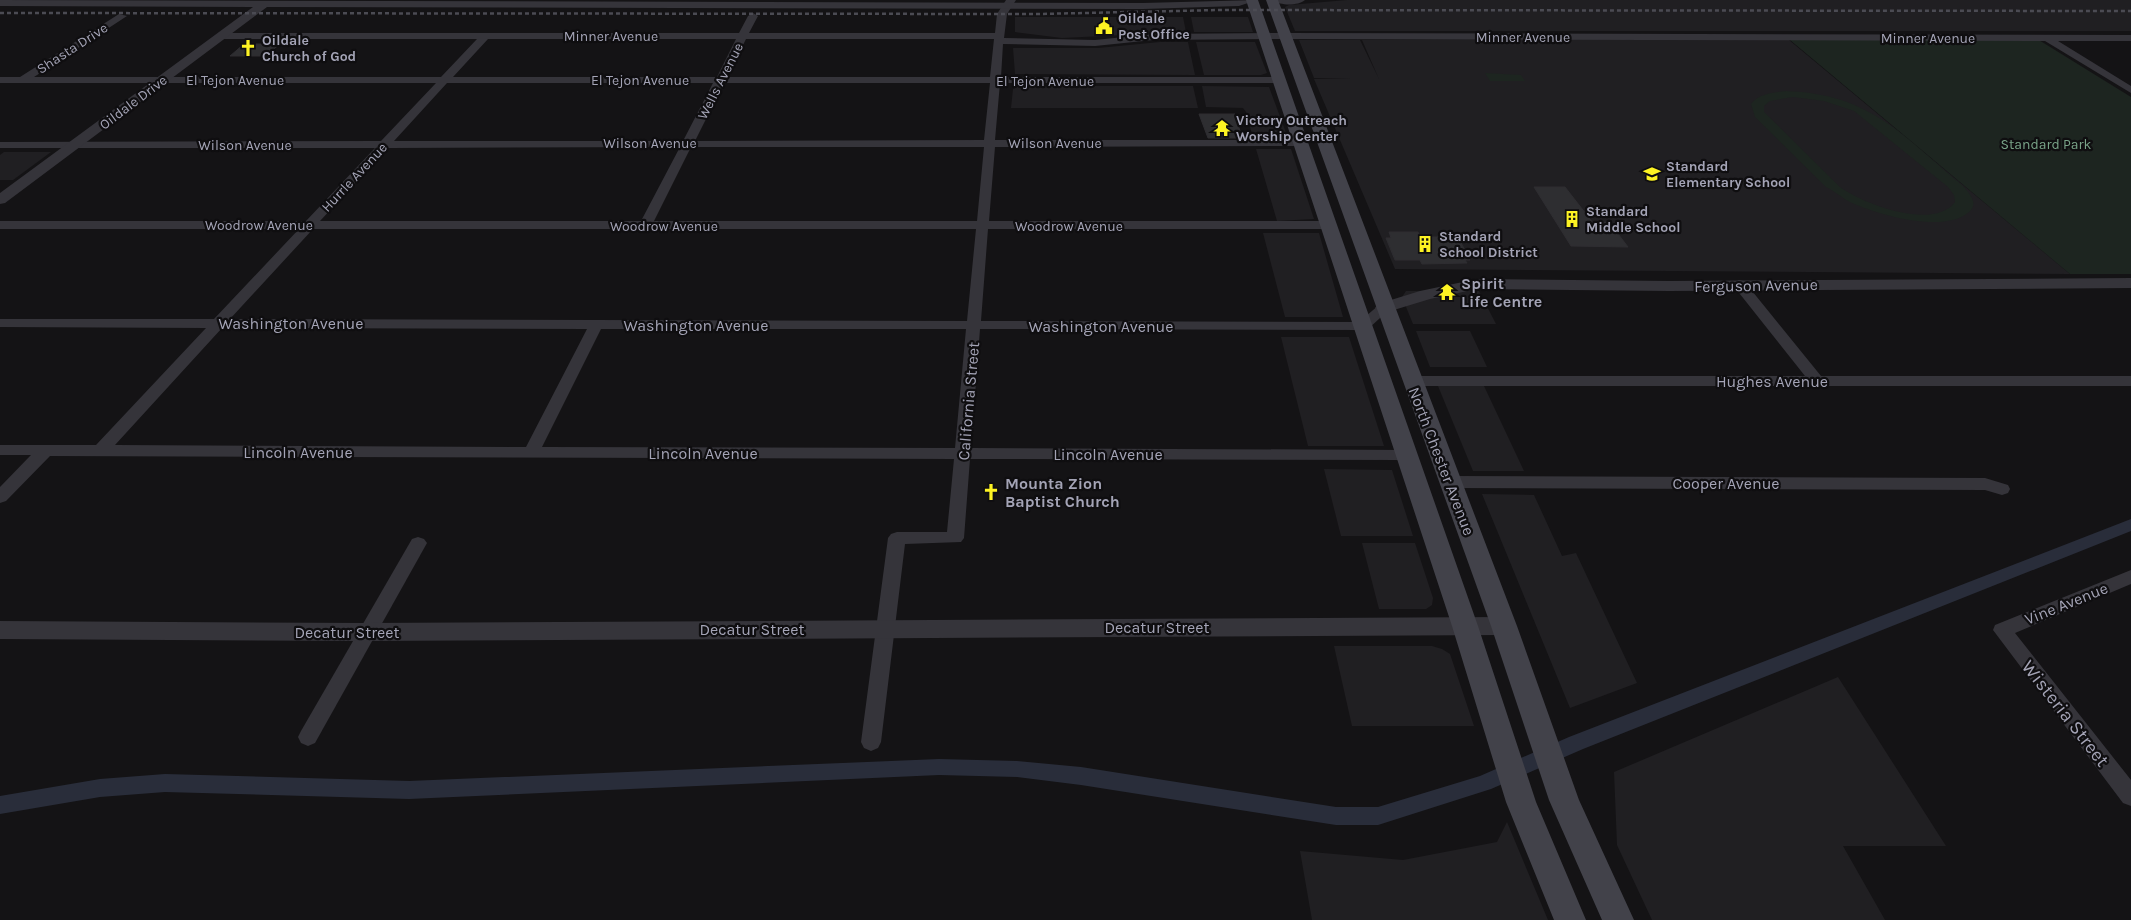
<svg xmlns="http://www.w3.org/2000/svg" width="2131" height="920" font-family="Karla,sans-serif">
  <rect width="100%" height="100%" fill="#141315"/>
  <g fill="#201f22">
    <path d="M1347,0H2131V31H1295L1285,7L1289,5Z"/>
    <path d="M1015,17H1183L1186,32L1062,38L1015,32Z"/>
    <path d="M1191,17H1248L1253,32H1194Z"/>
    <path d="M1299,40H1360L1379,79L1362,40H1789L2070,274L1395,269L1314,79H1351L1314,78Z"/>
    <path d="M1160,42H1188L1195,75L1015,74L1013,48H1098Z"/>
    <path d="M1196,42H1255L1267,73L1261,75H1204Z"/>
    <path d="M1019,86H1193L1198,108H1011L1013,89Z"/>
    <path d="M1202,86L1269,87L1288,138H1253L1246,112L1243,108L1206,107Z"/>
    <path d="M1256,149H1291L1314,219L1277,221Z"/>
    <path d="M4,152H51L13,180H0V155Z"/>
    <path d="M1263,233H1319L1343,317H1285Z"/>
    <path d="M1406,291H1479L1496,324H1413L1402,297Z"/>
    <path d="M1416,331H1470L1487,367H1430Z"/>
    <path d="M1281,337H1349L1384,446H1308Z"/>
    <path d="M1438,386H1484L1524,471H1473Z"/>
    <path d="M1324,469L1392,470L1413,536H1341Z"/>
    <path d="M1482,494L1534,495L1562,556L1576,553L1637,683L1570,708Z"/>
    <path d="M1362,543H1415L1433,598L1432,605L1426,609H1379Z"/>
    <path d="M1334,646H1432L1442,649L1450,654L1474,726H1352Z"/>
    <path d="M1838,677L1946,846H1843L1885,920H1652L1617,845L1614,772Z"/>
    <path d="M1507,822L1548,920H1312L1300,851L1403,860L1497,842Z"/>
  </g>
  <g fill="#1d2520" fill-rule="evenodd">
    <path d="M2034,37L2131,97V274H2070L1790,40Z"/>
    <path d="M1485,73L1521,75L1525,81H1490Z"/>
    <path d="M1786,91C1871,94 1903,136 1963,186C1970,194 1979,204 1969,212C1944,234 1879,215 1852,203C1843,199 1835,191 1826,187L1755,117L1751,104C1760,93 1773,93 1786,91ZM1793,97L1824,101L1854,111L1948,187L1954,195L1955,202C1934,231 1863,204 1840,187L1764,112V106L1770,101Z"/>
  </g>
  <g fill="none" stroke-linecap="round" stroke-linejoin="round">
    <path fill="#292d3a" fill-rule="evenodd" d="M2131,519V531L1583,749L1491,789L1378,825H1336L1081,785L1017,777L939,775L409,799L165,792L100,797L0,814V796L100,779L165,774L409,781L939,759L1017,761L1081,767L1336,807H1378L1480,776L1569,737Z"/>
  </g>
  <g fill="#2e2e31" stroke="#2e2d31">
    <path d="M244,44H280L265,56H230Z"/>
    <path d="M1199,114H1235L1240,131H1235L1237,138H1208Z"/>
    <path d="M1534,187H1565L1593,223L1609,222L1628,247L1571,246Z"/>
    <path d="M1389,232H1418L1420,237H1458L1470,260H1465L1467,263L1422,264L1420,260H1395L1386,238H1391Z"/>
  </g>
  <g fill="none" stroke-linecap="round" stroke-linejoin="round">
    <g fill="#35343a" fill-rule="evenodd">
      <path d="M1006,0H1016L1007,14L1004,38L1095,40L1153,34L1284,33L2131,35V41H2058L2131,86V93L2045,41L1284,39L1153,40L1095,46L1003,44L1001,77H1279L1284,80L1279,83H1000L995,140H1300L1306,143L1300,146L995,147L989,221H1329L1335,225L1329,229H988L981,321L1359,322L1379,305L1384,304L1391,308L1368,329L1363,330L980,329L971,448L1407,450L1413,451L1415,455L1413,459L1407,460L970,459L964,538L961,542L905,544L881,742L878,748L871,751L864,748L861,742L888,538L891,534L897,532H947L954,459L50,456L6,501L0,503V487L31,455H0V445H96L206,328L0,327V319H214L299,229H0V221H306L375,148H0V142L381,141L436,83H0V77H20L119,14L127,16L34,77H441L477,39H223L218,36L223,33H739L748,16L753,13L758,16L749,33H995L997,14ZM488,39H736L717,77H453ZM746,39H994L990,77H727ZM447,83H713L683,141H394ZM724,83H990L984,140L695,141ZM680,147L641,221H320L388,148ZM691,147H984L977,221H654ZM313,229H976L967,321L230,319ZM222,328L587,329L526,447L115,445ZM601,329H966L955,448L542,447Z"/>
      <path d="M1739,280L1744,281L1821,376H2131V386H1412L1404,381L1412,376H1805L1732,284Z"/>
      <path d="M1450,476L1985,478L2008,485L2010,489L2008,493L2002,495L1985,490L1450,488L1444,486L1442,482L1444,478Z"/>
      <path d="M418,537L424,539L427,543L315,743L308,746L301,743L298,737L301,731L412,539Z"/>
      <path d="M2131,570V584L2015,633L2131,780V806L2123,803L1993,630L1995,625Z"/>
    </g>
    <g fill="#35343a" fill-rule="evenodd">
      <path d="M0,0L1143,3L1257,0L1239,6L1143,9L267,7L5,203L0,204V193L253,7L0,6Z"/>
      <path d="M1273,0H1305C1298,6 1280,6 1273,0Z"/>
      <path d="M2131,278V288L1669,291L1477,289L1430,299L1384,313L1378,312L1375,308L1378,304L1420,291L1477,279L1669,281Z"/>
      <path d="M1504,617L1512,620L1516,626L1512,632L1504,635L366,641L0,639V621L366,623Z"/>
    </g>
    <g fill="#42424a" fill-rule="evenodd">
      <path d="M1246,0H1258L1478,626L1536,802L1586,920H1554L1506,802L1452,626Z"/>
      <path d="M1266,0H1278L1517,626L1579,800L1634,920H1602L1549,800L1491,626Z"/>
    </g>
    <path stroke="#4b4b53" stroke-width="2.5" stroke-dasharray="4 3" stroke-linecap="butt" d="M0,13L1039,14L1220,10L2131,11"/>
  </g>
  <defs>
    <g id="civic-bare" transform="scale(1.35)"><path d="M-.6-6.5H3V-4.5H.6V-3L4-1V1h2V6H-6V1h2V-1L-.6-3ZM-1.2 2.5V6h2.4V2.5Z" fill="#fdf323" stroke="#0f0e10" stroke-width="2.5" paint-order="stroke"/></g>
    <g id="church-bare" transform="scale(1.35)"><path d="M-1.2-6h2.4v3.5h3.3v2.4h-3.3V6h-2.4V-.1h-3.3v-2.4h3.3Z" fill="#fdf323" stroke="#0f0e10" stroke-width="2.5" paint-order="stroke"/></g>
    <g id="temple-bare" transform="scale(1.35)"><path d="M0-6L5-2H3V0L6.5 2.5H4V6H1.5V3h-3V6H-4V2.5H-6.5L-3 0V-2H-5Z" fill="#fdf323" stroke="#0f0e10" stroke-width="2.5" paint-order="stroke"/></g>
    <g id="school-bare" transform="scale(1.35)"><path d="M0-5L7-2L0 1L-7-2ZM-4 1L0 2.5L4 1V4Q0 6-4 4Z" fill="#fdf323" stroke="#0f0e10" stroke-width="2.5" paint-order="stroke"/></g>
    <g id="building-bare" transform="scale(1.35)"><path d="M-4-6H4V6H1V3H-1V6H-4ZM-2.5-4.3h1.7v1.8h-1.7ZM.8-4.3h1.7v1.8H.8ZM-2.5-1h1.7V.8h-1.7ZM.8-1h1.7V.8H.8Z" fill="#fdf323" stroke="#0f0e10" stroke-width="2.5" paint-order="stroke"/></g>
  </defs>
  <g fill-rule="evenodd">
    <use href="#civic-bare" x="1104" y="26"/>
    <use href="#church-bare" x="248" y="48"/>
    <use href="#temple-bare" x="1222" y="128"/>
    <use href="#school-bare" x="1652" y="174"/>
    <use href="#building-bare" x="1572" y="219"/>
    <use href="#building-bare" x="1425" y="244"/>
    <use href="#temple-bare" x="1447" y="292"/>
    <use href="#church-bare" x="991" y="492"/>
  </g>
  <g text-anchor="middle" stroke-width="4.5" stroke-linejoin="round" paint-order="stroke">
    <g font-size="14" font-weight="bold" fill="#a4a4b6" stroke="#0f0e10" text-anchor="start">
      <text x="1118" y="23">Oildale<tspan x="1118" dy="16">Post Office</tspan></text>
      <text x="262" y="45">Oildale<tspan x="262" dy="16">Church of God</tspan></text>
      <text x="1236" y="125">Victory Outreach<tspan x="1236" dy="16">Worship Center</tspan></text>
      <text x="1666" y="171">Standard<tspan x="1666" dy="16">Elementary School</tspan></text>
      <text x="1586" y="216">Standard<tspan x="1586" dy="16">Middle School</tspan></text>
      <text x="1439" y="241">Standard<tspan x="1439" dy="16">School District</tspan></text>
    </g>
    <g font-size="14" fill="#a4a4b6" stroke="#0f0e10">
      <text x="611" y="41">Minner Avenue</text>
      <text x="1523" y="42">Minner Avenue</text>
      <text x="1928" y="43">Minner Avenue</text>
      <text transform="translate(72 48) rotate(-33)" y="5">Shasta Drive</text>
      <text x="235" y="85">El Tejon Avenue</text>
      <text x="640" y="85">El Tejon Avenue</text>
      <text transform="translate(720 81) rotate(-63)" y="5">Wells Avenue</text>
      <text x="1045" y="86">El Tejon Avenue</text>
      <text transform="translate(133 102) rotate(-37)" y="5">Oildale Drive</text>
      <text x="650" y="148">Wilson Avenue</text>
      <text x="1055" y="148">Wilson Avenue</text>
      <text x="245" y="150">Wilson Avenue</text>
      <text transform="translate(354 177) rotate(-47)" y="5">Hurrle Avenue</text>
      <text x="259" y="230">Woodrow Avenue</text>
      <text x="664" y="231">Woodrow Avenue</text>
      <text x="1069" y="231">Woodrow Avenue</text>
    </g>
    <g font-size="14" fill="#79a388" stroke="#0f0e10">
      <text x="2046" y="149">Standard Park</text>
    </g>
    <g font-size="16" font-weight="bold" fill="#a4a4b6" stroke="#0f0e10" text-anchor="start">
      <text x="1461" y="289">Spirit<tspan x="1461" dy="18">Life Centre</tspan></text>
      <text x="1005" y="489">Mounta Zion<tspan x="1005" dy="18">Baptist Church</tspan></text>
    </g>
    <g font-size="16" fill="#a4a4b6" stroke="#0f0e10">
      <text transform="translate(1756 285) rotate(-1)" y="6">Ferguson Avenue</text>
      <text x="291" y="329">Washington Avenue</text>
      <text x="696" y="331">Washington Avenue</text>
      <text x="1101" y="332">Washington Avenue</text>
      <text x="1772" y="387">Hughes Avenue</text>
      <text transform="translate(968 401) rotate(-85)" y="6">California Street</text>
      <text x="298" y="458">Lincoln Avenue</text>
      <text x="703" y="459">Lincoln Avenue</text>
      <text x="1108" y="460">Lincoln Avenue</text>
      <text transform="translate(1442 461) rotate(69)" y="6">North Chester Avenue</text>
      <text x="1726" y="489">Cooper Avenue</text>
      <text transform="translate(2066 603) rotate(-22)" y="6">Vine Avenue</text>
      <text x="1157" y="633">Decatur Street</text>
      <text x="752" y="635">Decatur Street</text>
      <text x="347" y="638">Decatur Street</text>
    </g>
    <g font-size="19" fill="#a4a4b6" stroke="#0f0e10">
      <text transform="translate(2066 713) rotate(52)" y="7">Wisteria Street</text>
    </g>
  </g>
</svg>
